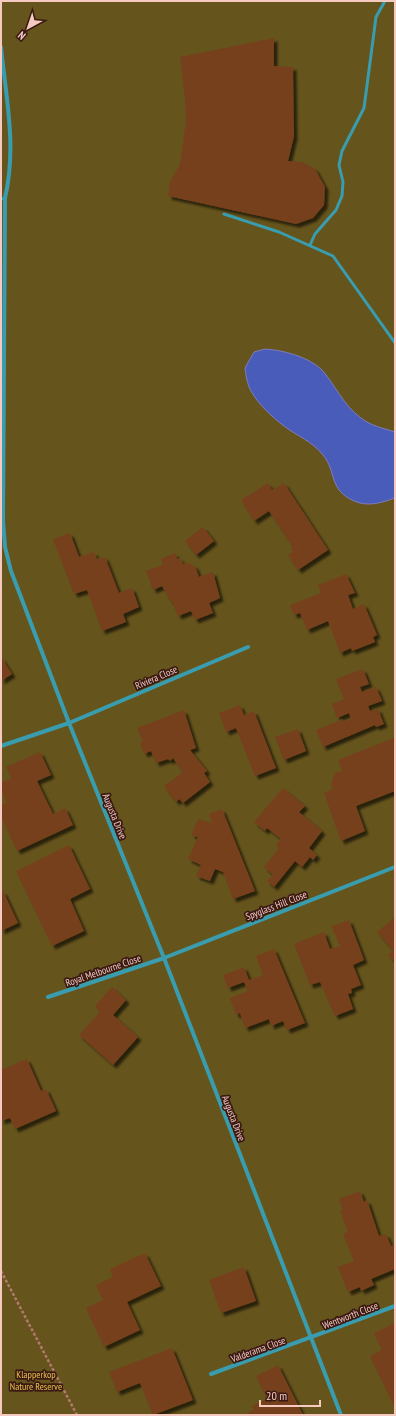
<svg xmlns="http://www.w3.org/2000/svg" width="396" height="1416" font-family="'PT Sans Narrow',sans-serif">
  <defs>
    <filter id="shadow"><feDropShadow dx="3.5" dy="3.5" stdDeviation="1" flood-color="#0009"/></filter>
  </defs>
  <rect width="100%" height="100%" fill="#692116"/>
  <rect fill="#65541c" x="1" y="1" width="394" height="1414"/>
  <path fill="#495cba" stroke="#7d7dbc" d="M265,349C283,350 309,357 322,370C336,386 343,405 361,418C371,426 383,428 395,432V498C381,503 368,507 354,501C328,489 337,472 323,455C312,441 297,436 284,426C272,417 258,404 251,391C247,384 246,375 245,368L254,352Z"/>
  <g fill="#76401c" filter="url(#shadow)">
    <path d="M274,38V66L293,67L294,136L288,161L302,162L315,169L325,187L324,205L313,218L296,224L168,196L170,182L180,164L186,121L185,100L180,57Z"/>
    <path d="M268,483L272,490L284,483L328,550L298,570L288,555L293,552L291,549L293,547L269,511L254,521L241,500Z"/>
    <path d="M203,527L214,541L196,555L185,541Z"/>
    <path d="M70,533L79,557L94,552L97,559L105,557L119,593L132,588L139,607L123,614L126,622L102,631L87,590L74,594L53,539Z"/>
    <path d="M175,553L177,559L180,558L183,564L187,563L195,566L199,577L213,572L220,598L209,603L213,613L195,620L191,611L178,616L172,601L171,602L162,586L153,590L146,571L163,565L161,559Z"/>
    <path d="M346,574L355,593L348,595L353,609L364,604L377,635L373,637L375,642L352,651L351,648L340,653L328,621L307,630L300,613L294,615L290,605L321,593L318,585Z"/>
    <path d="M1,657L12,674L1,681Z"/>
    <path d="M363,669L369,684L360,687L362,692L376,687L382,701L368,706L370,711L378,709L384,724L376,727L375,725L323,747L316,730L343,719V722L351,719L349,713L337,718L332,704L344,699L336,679Z"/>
    <path d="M240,705L244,715L254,711L276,768L255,776L236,728L226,732L219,713Z"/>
    <path d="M184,710L196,748L190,750L207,771L204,773L210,782L183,803L179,799L176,802L164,786L183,772L173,758L170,761L168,759L156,763L151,751L144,754L140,742L143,741L137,728Z"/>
    <path d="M298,729L306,751L284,760L275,737Z"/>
    <path d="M394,738L395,791L356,806L365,831L341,841L324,793L333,789L331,784L335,773L342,771L338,760Z"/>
    <path d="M40,752L51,775L37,781L53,814L65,808L73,825L17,851L1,816V805L7,802L1,789V783L12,778L6,767Z"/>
    <path d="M283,788L305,806L299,812L322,831L309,848L317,855L313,860L310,857L302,867L295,861L274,887L267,881L273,875L264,867L279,848L276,845L281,839L267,828L265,831L254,822Z"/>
    <path d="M222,809L255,891L233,899L223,872L215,869L210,881L196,876L201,865L188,859L198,837L191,835L198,819L212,823L209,814Z"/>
    <path d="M69,845L90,889L70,899L84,931L52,946L16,871Z"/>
    <path d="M3,891L18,923L1,931V892Z"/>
    <path d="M395,917V962L388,955L393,950L377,932Z"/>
    <path d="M349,920L364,960L353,965L361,985L351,989L352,993L348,994L353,1009L335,1016L320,982L310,985L294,944L324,932L330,949L340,946L332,926Z"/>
    <path d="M274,949L305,1023L287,1030L283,1021L271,1026L269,1019L245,1028L240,1013L236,1015L230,998L248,991L244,982L228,988L223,975L244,967L249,980L263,975L256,956Z"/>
    <path d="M112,987L126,1000L113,1015L138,1037L113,1065L79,1035L100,1012L95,1006Z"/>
    <path d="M27,1059L41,1091L46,1089L56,1111L15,1129L10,1118L1,1121V1070Z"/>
    <path d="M360,1191L364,1202L367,1200L379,1236L386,1234L391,1246L393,1245L395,1251V1269L371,1279L374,1285L361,1291L360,1287L348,1292L338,1267L354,1261L343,1234L348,1232L340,1211L343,1210L339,1199Z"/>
    <path d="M145,1253L161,1286L127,1302L140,1330L104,1347L86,1308L103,1300L96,1285L113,1277L110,1269Z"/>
    <path d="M244,1267L256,1301L221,1313L209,1280Z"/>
    <path d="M395,1323V1408L370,1356L382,1350L374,1333Z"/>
    <path d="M172,1348L193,1400L153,1415L140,1383L117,1392L109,1372Z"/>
    <path d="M278,1365L303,1415H244L254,1410L252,1406L267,1399L256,1376Z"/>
  </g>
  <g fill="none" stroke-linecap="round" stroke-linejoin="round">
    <path stroke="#b3796f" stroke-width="2.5" stroke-dasharray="3 2" stroke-linecap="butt" d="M1,1271L77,1415"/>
    <g stroke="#399daf" stroke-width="3">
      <path d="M1,199L5,198"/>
      <path d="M224,214L279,232L333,256L395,343"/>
      <path d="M310,245L315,234L336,210L342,196L343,182L339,165L342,151L364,108L376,17L385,1"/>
    </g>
    <g stroke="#399daf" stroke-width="4">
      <path d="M1,47C6,98 17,147 5,198L3,521L5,547L11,571L69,723L164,958L341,1415"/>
      <path d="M1,746L69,723L248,647"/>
      <path d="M48,997L164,958L395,867"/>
      <path d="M211,1374L395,1306"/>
    </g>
  </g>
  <g text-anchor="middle" stroke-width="3.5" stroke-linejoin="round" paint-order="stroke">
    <g font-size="10" fill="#f6cac1" stroke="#391913">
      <text transform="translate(156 677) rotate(-23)" y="4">Riviera Close</text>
      <text transform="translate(115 816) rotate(68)" y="4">Augusta Drive</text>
      <text transform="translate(276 905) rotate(-21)" y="4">Spyglass Hill Close</text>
      <text transform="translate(103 970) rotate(-19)" y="4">Royal Melbourne Close</text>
      <text transform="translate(234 1118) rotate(69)" y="4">Augusta Drive</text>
      <text transform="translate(350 1315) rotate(-21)" y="4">Wentworth Close</text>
      <text transform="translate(258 1349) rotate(-20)" y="4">Valderama Close</text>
    </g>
    <g font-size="10" fill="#eac349" stroke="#391913">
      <text x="36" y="1378">Klapperkop<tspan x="36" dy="12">Nature Reserve</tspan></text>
    </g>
  </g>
  <rect width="396" height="1416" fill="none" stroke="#f6cac1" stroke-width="4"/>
  <g transform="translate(28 28) rotate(220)" stroke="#391913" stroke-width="3" paint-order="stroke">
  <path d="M0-3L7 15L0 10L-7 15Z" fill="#f6cac1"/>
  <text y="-6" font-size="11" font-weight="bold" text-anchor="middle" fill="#f6cac1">N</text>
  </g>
  <path d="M260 1400v6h60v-6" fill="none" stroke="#f6cac1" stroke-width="2"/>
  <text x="266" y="1400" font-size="12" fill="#f6cac1" stroke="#391913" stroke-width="3" paint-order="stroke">20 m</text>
</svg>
